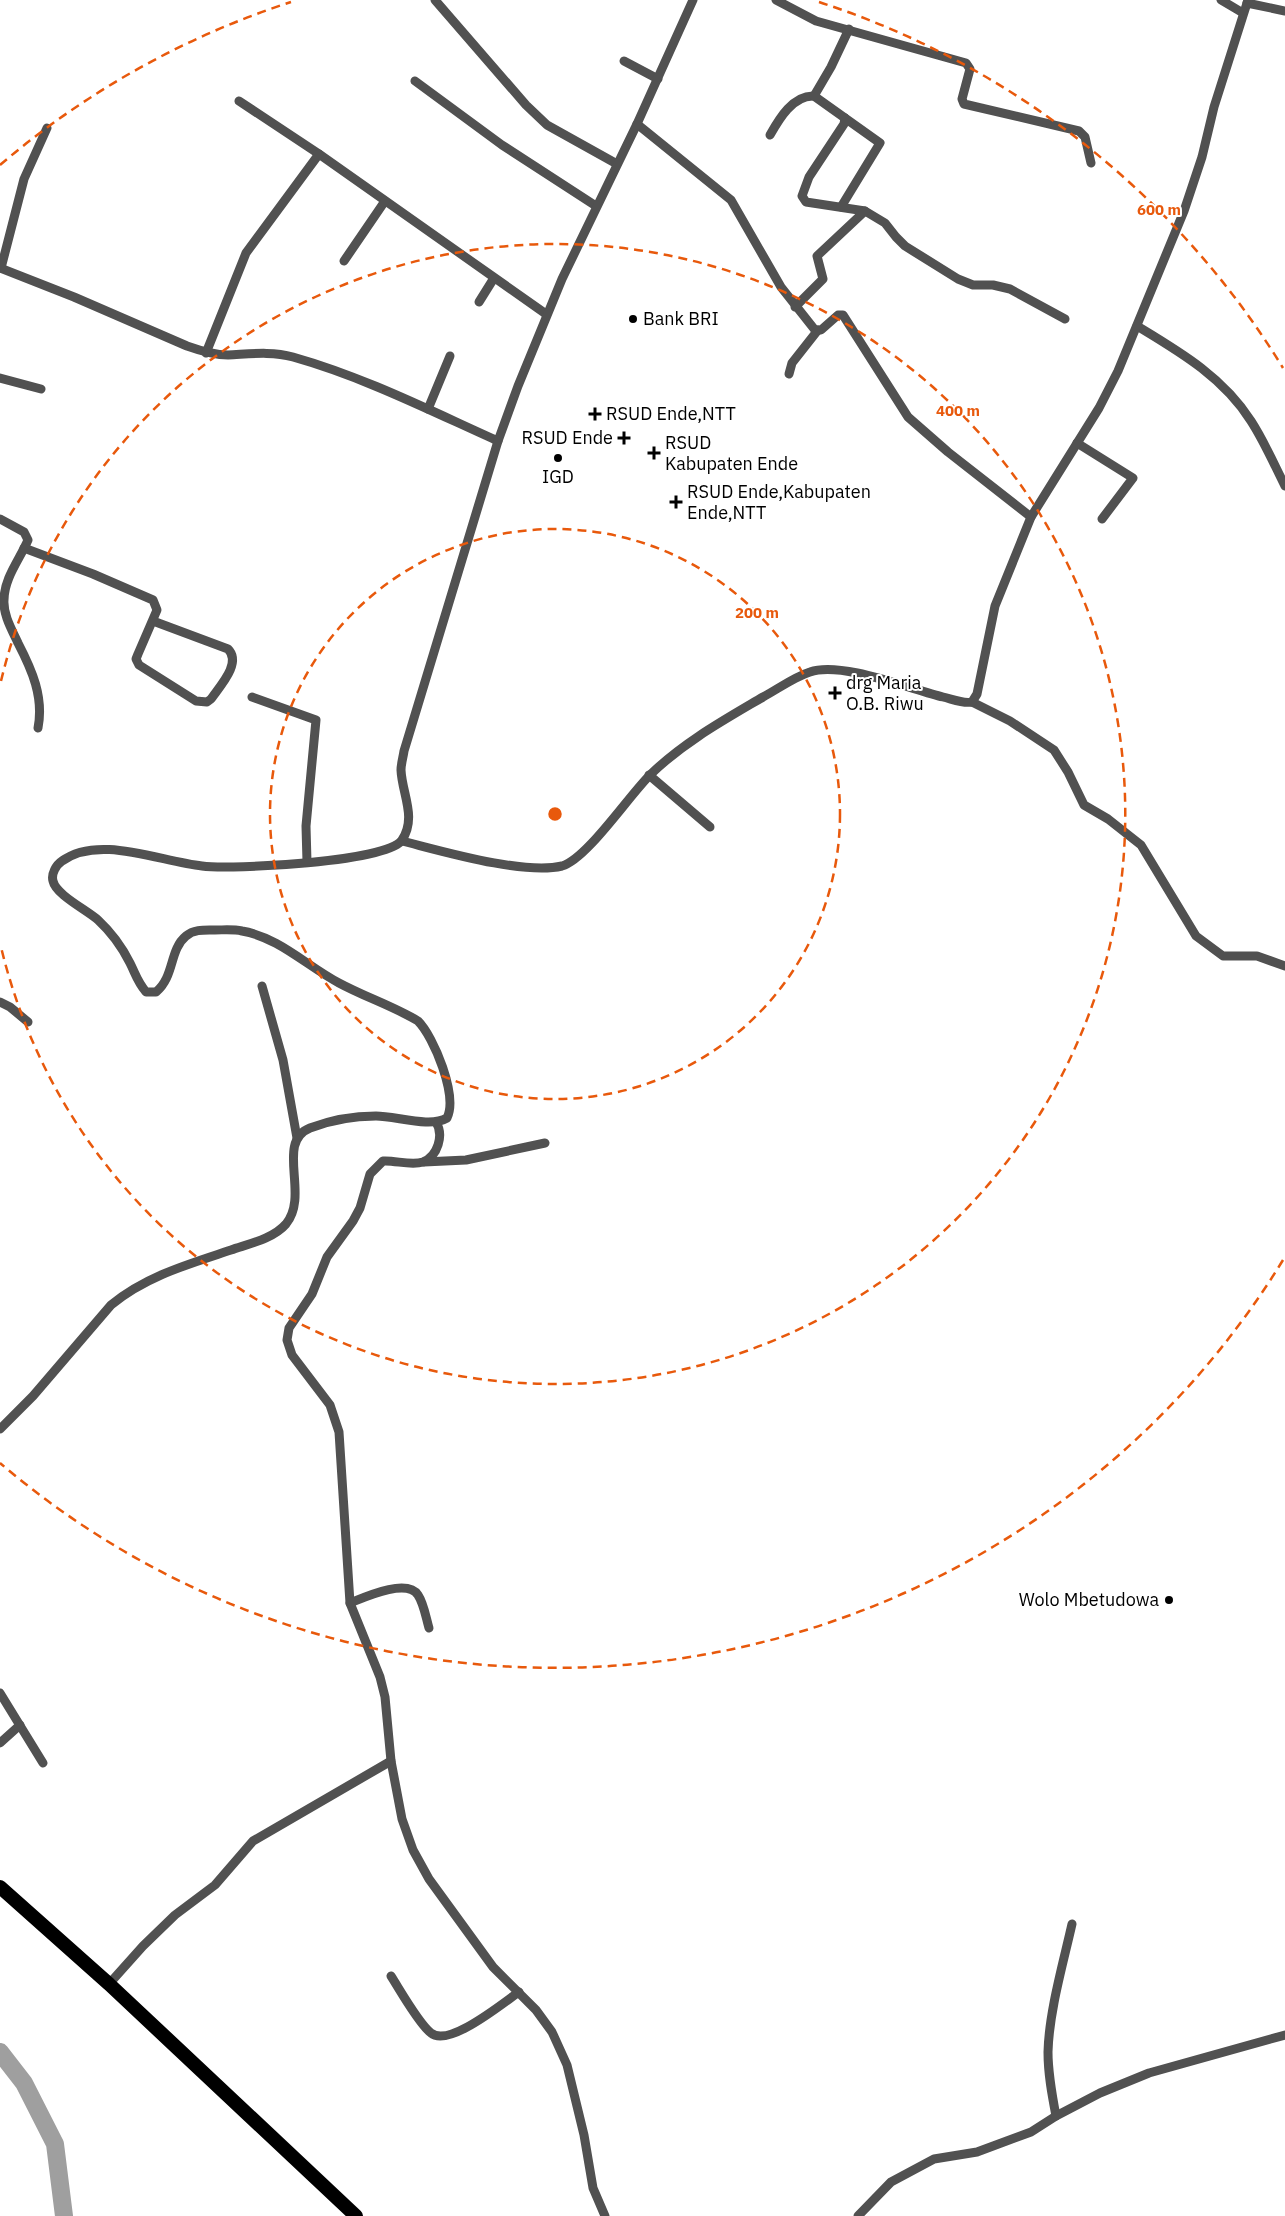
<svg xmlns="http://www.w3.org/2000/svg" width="1285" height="2216" font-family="'IBM Plex Sans',sans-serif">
  <rect width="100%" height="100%" fill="#fff"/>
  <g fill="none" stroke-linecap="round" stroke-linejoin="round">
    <path stroke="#9f9f9f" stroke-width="18" d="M0,2052L24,2083L55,2144L64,2216"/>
    <g stroke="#515151" stroke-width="9">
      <path d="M435,0L526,105L547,125L617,164"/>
      <path d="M776,0L816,21L966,63L970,69L962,99L964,104L1079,131L1085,137L1091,163"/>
      <path d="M1221,0L1243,13"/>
      <path d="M1247,3L1285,11"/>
      <path d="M624,61L658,79"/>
      <path d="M415,81L502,145L596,206"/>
      <path d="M239,101L319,154L546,314"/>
      <path d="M845,118L844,124L809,177L802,196L806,202L865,211L885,223L896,237L905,246L958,279L973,285H993L1010,289L1065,319"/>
      <path d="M637,124L731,200L781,287L815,330H821L838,315H843L908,417L948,452L1031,517"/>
      <path d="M770,135C779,119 793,95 814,96"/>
      <path d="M841,207L880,143L814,96L831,67L849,29"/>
      <path d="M344,261L385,201"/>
      <path d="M0,268L74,297L187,346C201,351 214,355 228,355C250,354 271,351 293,357C364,377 431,411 498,441"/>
      <path d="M1,268L24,179L47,128"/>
      <path d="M479,302L494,278"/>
      <path d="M795,307L823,279L817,256L865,211"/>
      <path d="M1137,326C1180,352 1223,377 1251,421C1264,441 1274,464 1285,486"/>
      <path d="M206,353L246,253L319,154"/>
      <path d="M789,374L792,363L818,330"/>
      <path d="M0,378L41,389"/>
      <path d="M428,409L450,356"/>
      <path d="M1077,443L1133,478L1102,519"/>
      <path d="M0,519L24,532L28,540C20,559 4,578 4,600C3,615 12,630 18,643C32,670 44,697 38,728"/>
      <path d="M24,548L93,574L153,600L157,610L138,654L136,659L139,665L196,701L207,702L211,699C220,686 242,663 228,649L153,621"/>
      <path d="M252,697L316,720L306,826L307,862"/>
      <path d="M972,702L1010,721L1054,750L1068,772L1084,805L1108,819L1141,845L1196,936L1223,956H1257L1285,966"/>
      <path d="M649,775L710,827"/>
      <path d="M402,841C442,851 523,875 562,866C587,859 630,794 651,774C684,742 724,720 763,697C778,689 794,677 810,672C841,661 910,689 943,697C952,699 963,704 972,702L977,694L995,606L1031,517L1099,408L1118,371L1184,211L1202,157L1214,107L1248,0"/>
      <path d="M262,986L283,1060L297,1138"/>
      <path d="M0,1002L10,1007L28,1022"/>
      <path d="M436,1122C444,1135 438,1156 423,1162C411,1166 395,1160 383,1161L370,1174L360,1208L353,1221L327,1257L312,1294L289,1328L287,1340L292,1355L330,1405L339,1432L350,1603L380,1677L385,1697L391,1761L402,1819L413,1850L429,1879L493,1967L536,2010L552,2032L567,2065L584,2135L593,2188L605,2216"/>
      <path d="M424,1162L466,1160L545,1143"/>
      <path d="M0,1429L33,1396L111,1305C146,1276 189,1264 231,1250C248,1244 273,1239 286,1224C310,1195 275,1142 310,1128C331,1120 354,1116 376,1116C396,1116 430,1128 447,1118C458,1096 434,1037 418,1021C393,1006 365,997 339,983C307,966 278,937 242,931C233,929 224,930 215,930C205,930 194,929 186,936C169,950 175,976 156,992H146C137,981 136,975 130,963C122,947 111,932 98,920C87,910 56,895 53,881C51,874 56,865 62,861C99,834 161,862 202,866C231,870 388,862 402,840C417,817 402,794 401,770C401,764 403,758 404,751L498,441L518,386L562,279L637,124L693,0"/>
      <path d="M350,1603C365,1597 407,1578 418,1595C424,1604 426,1618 429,1628"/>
      <path d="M0,1693L43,1763"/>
      <path d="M0,1743L20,1725"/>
      <path d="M391,1976C400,1990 419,2024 431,2033C449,2048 504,2002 519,1992"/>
      <path d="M109,1984L143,1946L175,1915L215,1885L253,1841L391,1761"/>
      <path d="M1056,2116C1052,2095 1048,2074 1048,2052C1049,2012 1063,1964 1072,1924"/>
      <path d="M858,2216L891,2182L934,2159L977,2152L1031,2132L1056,2116L1100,2093L1149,2073L1285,2035"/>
    </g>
    <path stroke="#000" stroke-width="14" d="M0,1887L109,1984L356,2216"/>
  </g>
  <g fill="none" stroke="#e8590c" stroke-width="2.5" stroke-dasharray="9 6">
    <circle cx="555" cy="814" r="285"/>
    <path d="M1 681A570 570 0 1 1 1 947"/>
    <path d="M1283 1260A854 854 0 0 1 0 1463M0 165A854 854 0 0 1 291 2M819 2A854 854 0 0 1 1283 368"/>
  </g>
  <g fill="#000" stroke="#fff" stroke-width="2">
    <circle cx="633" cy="319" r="5"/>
    <path d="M592.5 406.5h5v5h5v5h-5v5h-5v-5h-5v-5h5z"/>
    <path d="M621.5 430.5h5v5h5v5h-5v5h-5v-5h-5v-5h5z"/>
    <path d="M651.5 445.5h5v5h5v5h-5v5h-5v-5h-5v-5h5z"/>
    <circle cx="558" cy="458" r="5"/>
    <path d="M673.5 494.5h5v5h5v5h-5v5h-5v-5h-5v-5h5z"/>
    <path d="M832.5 685.5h5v5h5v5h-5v5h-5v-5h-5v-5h5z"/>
    <circle cx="1169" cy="1600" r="5"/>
  </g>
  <g text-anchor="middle" stroke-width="4" stroke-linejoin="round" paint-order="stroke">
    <g font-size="18" fill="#000" stroke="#fff" text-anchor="start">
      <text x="643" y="325">Bank BRI</text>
      <text x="606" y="420">RSUD Ende,NTT</text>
      <text x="613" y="444" text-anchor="end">RSUD Ende</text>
      <text x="665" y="449">RSUD<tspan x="665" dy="21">Kabupaten Ende</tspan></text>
      <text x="558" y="483" text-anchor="middle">IGD</text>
      <text x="687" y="498">RSUD Ende,Kabupaten<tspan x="687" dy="21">Ende,NTT</tspan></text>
      <text x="846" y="689">drg Maria<tspan x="846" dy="21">O.B. Riwu</tspan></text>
      <text x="1159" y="1606" text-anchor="end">Wolo Mbetudowa</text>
    </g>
  </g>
  <circle cx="555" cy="814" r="8" fill="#e8590c" stroke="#fff" stroke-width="2.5"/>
  <g font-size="15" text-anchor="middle" font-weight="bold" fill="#e8590c" stroke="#fff" stroke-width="4" stroke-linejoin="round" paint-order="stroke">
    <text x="1159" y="215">600 m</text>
    <text x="958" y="416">400 m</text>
    <text x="757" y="618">200 m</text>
  </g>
</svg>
